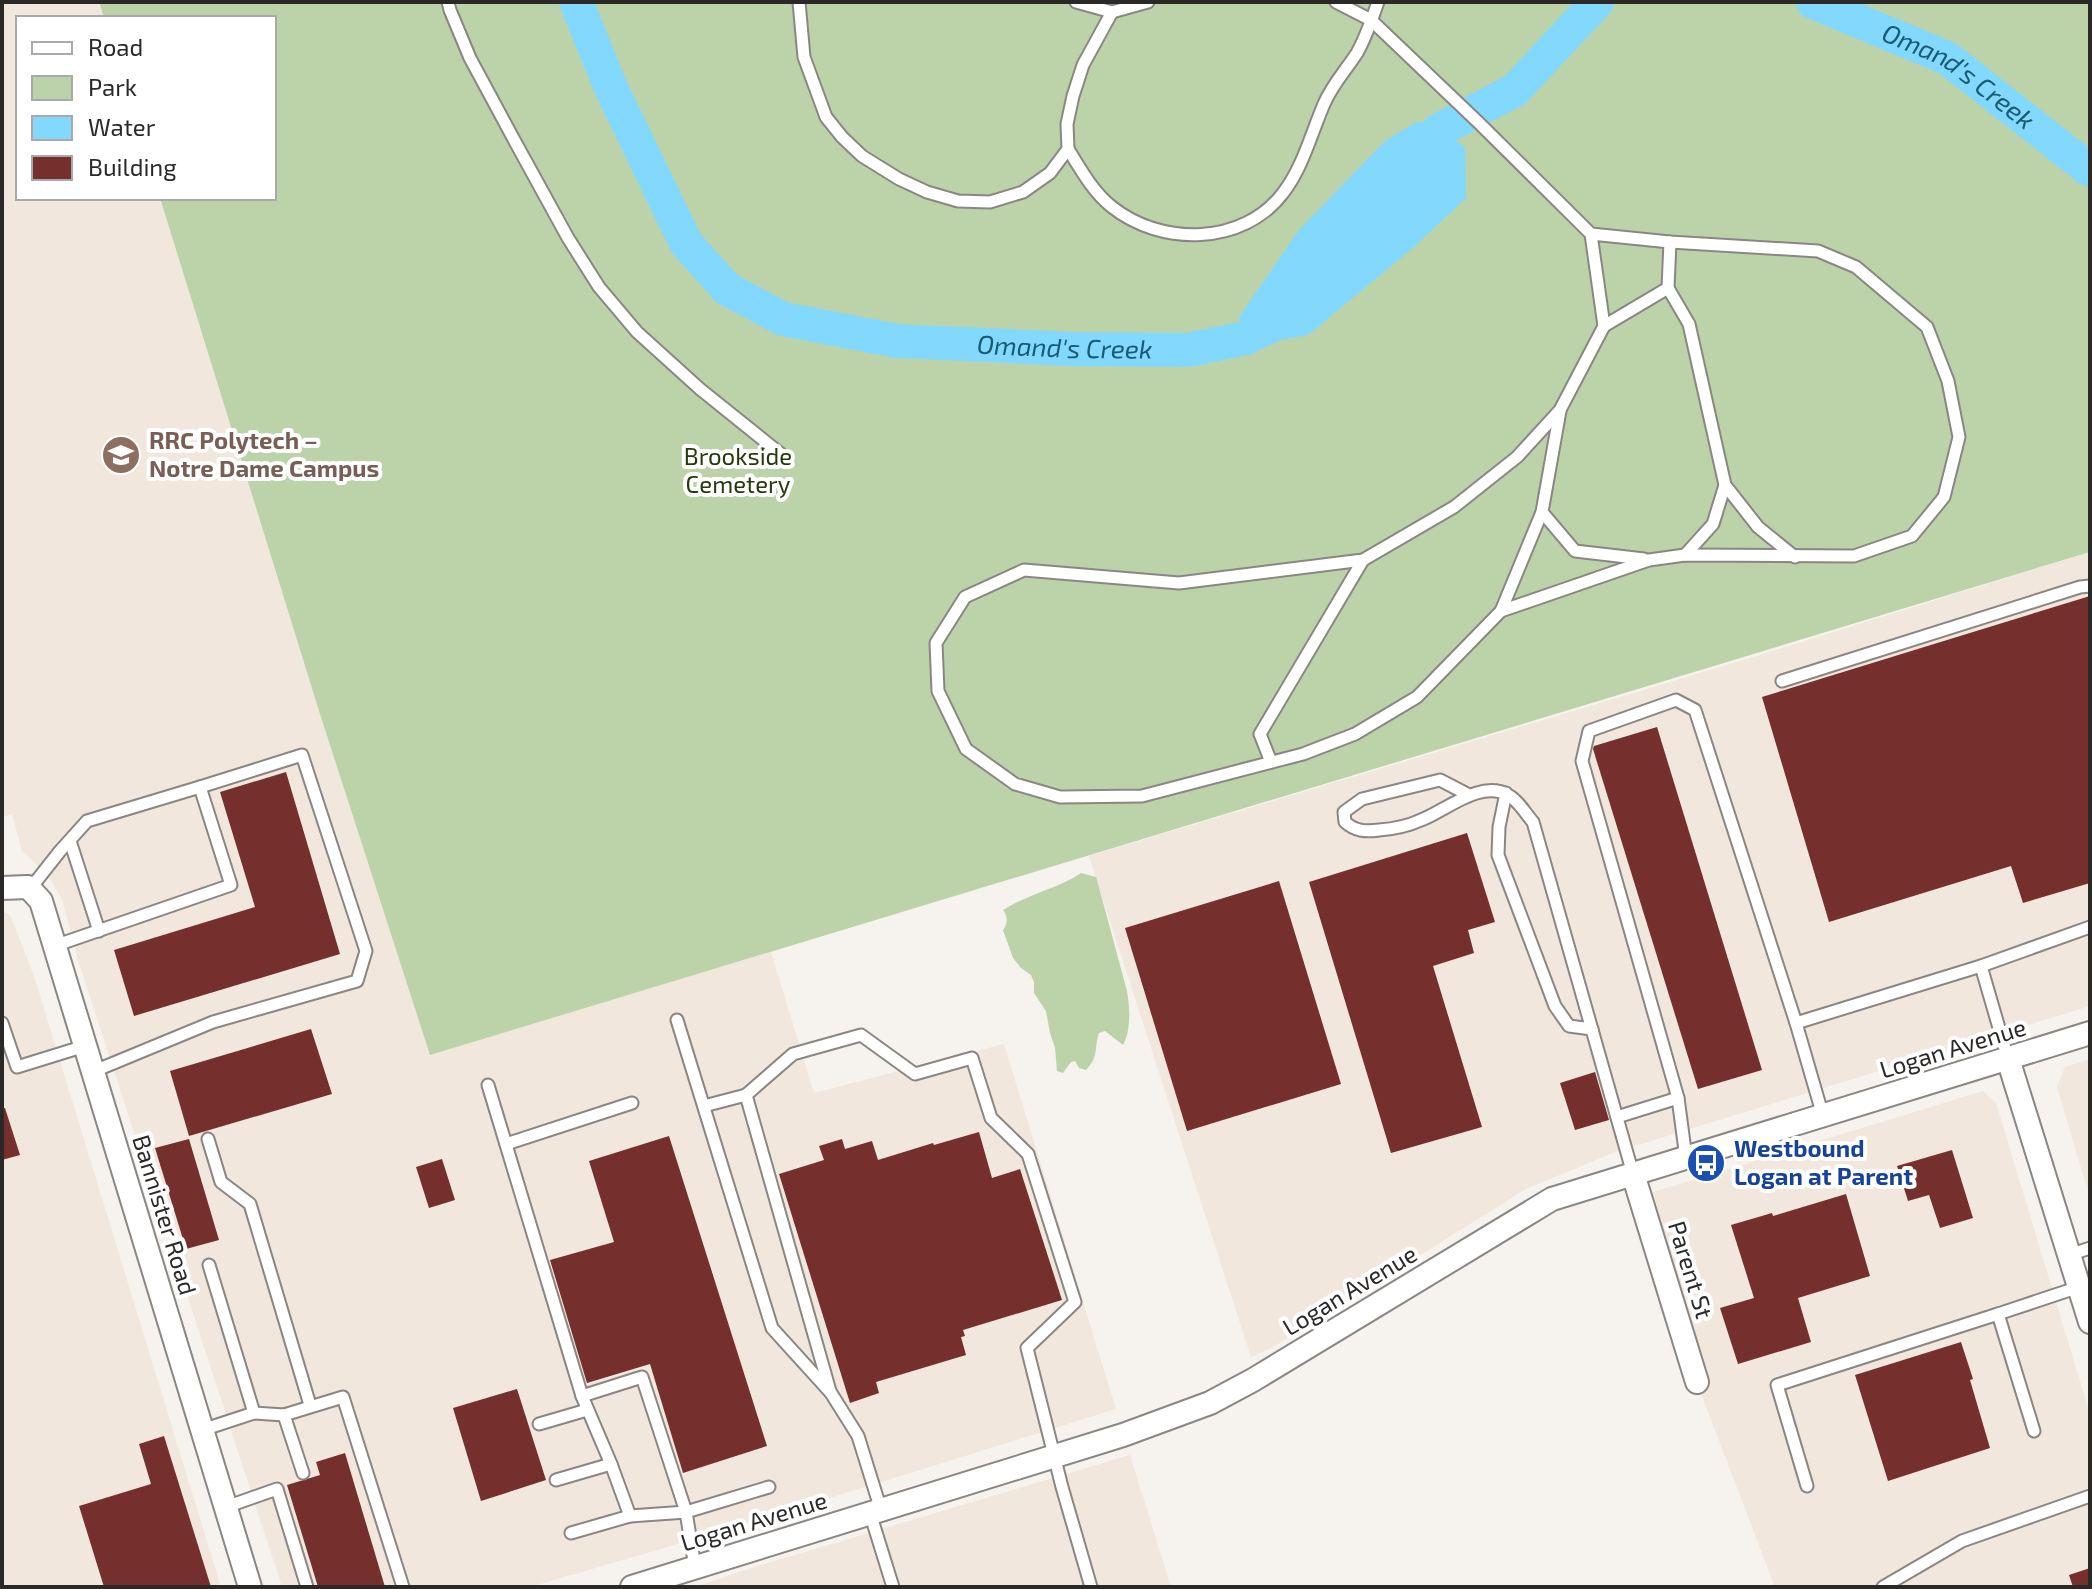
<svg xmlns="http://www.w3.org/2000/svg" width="2092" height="1589" font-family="'Exo 2',sans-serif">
  <rect width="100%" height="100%" fill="#f6f2ee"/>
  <g fill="#f1e7dd">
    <path d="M2,2H99L104,18H18V198H160L319,711L430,1054L771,952L814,1093L1004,1044L1116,1409L733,1528L530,1587H282L78,960L62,899L47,874L22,851L12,814L2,817Z"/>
    <path d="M2090,552V1006L1612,1153L1579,1167L1526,1189L1273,1347L1251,1357L1089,856L1753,657Z"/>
    <path d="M2,911L10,915L34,976L221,1587H2Z"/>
    <path d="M2090,1059V1198L2057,1087L2065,1067Z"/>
    <path d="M1983,1091L1996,1103L2090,1414V1587H1775L1627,1200Z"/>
    <path d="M1130,1455L1171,1587H695L751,1568Z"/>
  </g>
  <g fill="#bcd3aa">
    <path d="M99,2H2090V552L430,1055L319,711L160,198H274V18H104Z"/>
    <path d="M1081,873L1096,877L1097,880L1127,991C1130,1006 1131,1032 1123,1045L1105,1031L1099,1033C1094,1048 1099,1057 1086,1070L1079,1068L1075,1061L1071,1062L1063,1073L1057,1071L1055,1048L1050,1033L1046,1011L1034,993V982L1031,975L1021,968L1013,958L1003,930C1008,923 1008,917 1003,910C1028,894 1057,889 1081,873Z"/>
  </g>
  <path fill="#83d8fe" d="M1418,121L1439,130L1465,147L1466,198L1414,247L1308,335L1259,344L1246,338L1239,317L1299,230L1385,141Z"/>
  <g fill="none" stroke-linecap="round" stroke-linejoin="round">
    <g stroke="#83d8fe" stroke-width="34">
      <path id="s1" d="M576,2L611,88L686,243L727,289L783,319L897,341L1073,349L1188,350L1246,338L1275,324L1283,315"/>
      <path id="s2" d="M1813,2L1947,58L2090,170"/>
      <path d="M1410,164L1439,130L1515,90L1597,2"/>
    </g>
  </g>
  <g fill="#75302d">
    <path d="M2090,596V883L2023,903L2011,866L1829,922L1762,697Z"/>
    <path d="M1657,727L1762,1070L1698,1089L1593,749L1594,746Z"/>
    <path d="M286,772L340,954L134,1016L114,950L255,907L220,792Z"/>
    <path d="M1467,833L1495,922L1468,930L1474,953L1433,966L1482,1127L1391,1153L1309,882Z"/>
    <path d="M1279,881L1341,1084L1187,1131L1125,928Z"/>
    <path d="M311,1029L332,1094L189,1136L170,1071Z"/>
    <path d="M1595,1072L1609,1120L1575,1130L1560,1083Z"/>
    <path d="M2,1108H5L20,1155L2,1160Z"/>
    <path d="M979,1132L992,1178L1020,1169L1062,1300L963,1330L965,1336L961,1337L966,1355L876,1382L879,1393L850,1403L779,1174L824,1160L819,1146L842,1139L845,1149L872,1141L878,1160L933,1143L934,1145Z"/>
    <path d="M669,1136L767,1446L683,1473L650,1364L587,1383L550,1260L614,1242L589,1161Z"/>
    <path d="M189,1139L219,1240L186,1249L155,1148Z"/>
    <path d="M1952,1150L1973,1218L1940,1228L1929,1195L1908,1201L1897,1166Z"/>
    <path d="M442,1159L455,1200L429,1208L416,1167Z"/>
    <path d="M1846,1194L1870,1276L1798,1298L1811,1342L1738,1364L1720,1308L1754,1298L1731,1225L1772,1213L1773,1216Z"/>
    <path d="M1961,1342L1973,1379L1970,1380L1990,1448L1888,1481L1855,1375Z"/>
    <path d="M517,1389L546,1480L481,1501L453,1408Z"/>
    <path d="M164,1436L211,1587H104L79,1506L151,1484L139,1444Z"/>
    <path d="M345,1453L385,1587H318L287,1485L320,1475L316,1462Z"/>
    <path d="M2090,1568V1587H2073L2069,1575Z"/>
  </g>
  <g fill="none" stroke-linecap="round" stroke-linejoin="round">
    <g stroke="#8a8683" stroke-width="15">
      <g id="service">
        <path d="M448,2L450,10L470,58L512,136L568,238L599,287L637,332L700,389L786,458"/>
        <path d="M799,2L804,57L826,117L842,137L862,156L899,179L927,192L958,201L990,202L1023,192L1050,173L1068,149L1067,124L1073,96L1083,65L1112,12L1076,2"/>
        <path d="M1336,2L1371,20L1479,123L1591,234L1670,242L1818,251L1856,267L1927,327L1948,381L1959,437L1944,497L1912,536L1854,556L1685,555L1649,560L1501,611L1417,697L1355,734L1303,754L1142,796L1060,797L1015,784L966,749L938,691L936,643L965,597L1024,570L1179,583L1363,560L1454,507L1517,457L1560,410L1604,326L1591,234"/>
        <path d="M1112,12L1148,2"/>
        <path d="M1068,149C1081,170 1093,192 1112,207C1161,246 1243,246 1283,193C1303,167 1311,134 1324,104C1332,85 1346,70 1357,53C1366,37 1372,19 1378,2"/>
        <path d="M1668,288L1689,324L1725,485L1713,524L1685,555"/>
        <path d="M1604,326L1668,288L1670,242"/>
        <path d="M1560,411L1542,512L1575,551L1644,559"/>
        <path d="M1725,485L1758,527L1795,557"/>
        <path d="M1501,611L1542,512"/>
        <path d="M1782,681L2080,587L2090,586"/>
        <path d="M1271,762L1260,734L1363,560"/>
        <path d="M1506,793L1499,827L1498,855L1555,1006L1569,1026L1592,1029"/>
        <path d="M1469,795L1440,780L1362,799L1344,812L1345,822C1355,831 1365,832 1379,830C1393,829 1408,826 1421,820C1445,811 1481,779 1508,795C1518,800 1525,813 1533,822L1633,1174"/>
        <path d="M70,841L99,931"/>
        <path d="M30,889L60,851L87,821L200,787L231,885L54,946"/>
        <path d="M1981,966L2090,927"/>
        <path d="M677,1020L772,1328L831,1393L858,1436L881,1510"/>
        <path d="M2,1023L17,1067L85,1046"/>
        <path d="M92,1072L213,1022L357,981L366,951L302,755L200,787"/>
        <path d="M488,1085L582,1396L611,1464L630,1516L686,1512L695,1567"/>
        <path d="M746,1095L793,1054L861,1035L915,1074L972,1058L991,1118L1028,1154L1075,1302L1027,1348L1062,1487L1091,1587"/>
        <path d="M704,1106L746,1095L830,1391"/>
        <path d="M1823,1116L1796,1023L1981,966L2008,1059"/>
        <path d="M1617,1117L1678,1098"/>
        <path d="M208,1139L221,1182L250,1204L310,1405"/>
        <path d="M506,1144L632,1103"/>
        <path d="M1686,1158L1678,1098L1582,761L1589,731L1676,700L1695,710L1796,1023"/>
        <path d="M2069,1255L2090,1248"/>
        <path d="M582,1396L642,1377L686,1512L769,1487"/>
        <path d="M254,1413L284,1415L303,1473"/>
        <path d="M284,1415L343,1397L403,1587"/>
        <path d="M539,1424L587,1410"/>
        <path d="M202,1430L254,1413L209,1265"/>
        <path d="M2034,1431L1998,1314L2079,1287"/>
        <path d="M556,1480L611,1464"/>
        <path d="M1807,1486L1777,1385L1998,1314"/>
        <path d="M226,1507L277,1489L307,1587"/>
        <path d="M870,1513L893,1587"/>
        <path d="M571,1533L630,1516"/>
        <path d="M1883,1587L1962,1541L2090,1496"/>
      </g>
    </g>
    <g stroke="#8a8683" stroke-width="26">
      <g id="minor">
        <path d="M2,888L28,887L41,901L250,1587"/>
        <path d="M2008,1059L2090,1322"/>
        <path d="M1633,1174L1697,1382"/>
        <path d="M632,1587L1123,1435L1210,1403L1253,1380L1552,1199L2090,1033"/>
      </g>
    </g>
    <use href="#service" stroke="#fff" stroke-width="11"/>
    <use href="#minor" stroke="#fff" stroke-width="22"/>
  </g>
  <defs>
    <g id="university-disc" transform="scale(2)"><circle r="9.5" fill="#8d6e63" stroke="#fff"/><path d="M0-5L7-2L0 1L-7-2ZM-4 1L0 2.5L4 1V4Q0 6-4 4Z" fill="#fff"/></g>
    <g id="bus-disc" transform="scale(2)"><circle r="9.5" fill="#1a4fb4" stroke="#fff"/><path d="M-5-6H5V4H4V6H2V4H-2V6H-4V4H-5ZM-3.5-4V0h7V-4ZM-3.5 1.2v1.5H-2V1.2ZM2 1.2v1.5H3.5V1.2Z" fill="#fff"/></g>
  </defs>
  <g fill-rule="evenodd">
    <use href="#university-disc" x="121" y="455"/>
    <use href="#bus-disc" x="1706" y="1163"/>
  </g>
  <g text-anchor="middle" stroke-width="8" stroke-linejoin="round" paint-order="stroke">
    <g font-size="24" font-weight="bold" fill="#785e54" stroke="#fff" text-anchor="start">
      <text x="149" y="449">RRC Polytech –<tspan x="149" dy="28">Notre Dame Campus</tspan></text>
    </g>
    <g font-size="24" fill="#243a0a" stroke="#fff">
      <text x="738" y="465">Brookside<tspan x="738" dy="28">Cemetery</tspan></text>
    </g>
    <g font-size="24" fill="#2b2928" stroke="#fff">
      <text transform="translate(1953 1049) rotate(-17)" y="8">Logan Avenue</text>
      <text transform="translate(164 1215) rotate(73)" y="8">Bannister Road</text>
      <text transform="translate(1690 1270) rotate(73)" y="8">Parent St</text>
      <text transform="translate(1350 1291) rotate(-31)" y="8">Logan Avenue</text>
      <text transform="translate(754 1522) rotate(-17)" y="8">Logan Avenue</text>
    </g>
    <g font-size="24" font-weight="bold" fill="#164399" stroke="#fff" text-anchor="start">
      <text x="1734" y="1157">Westbound<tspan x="1734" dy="28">Logan at Parent</tspan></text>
    </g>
    <g font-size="26" font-style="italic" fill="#175b74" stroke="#fff">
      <text dy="9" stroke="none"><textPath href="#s2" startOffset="164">Omand's Creek</textPath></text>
      <text dy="9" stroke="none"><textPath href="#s1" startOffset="674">Omand's Creek</textPath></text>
    </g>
  </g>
  <rect width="2092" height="1589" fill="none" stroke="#2b2928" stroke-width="8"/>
  <rect x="16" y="16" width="260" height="184" fill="#ffffff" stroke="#aaa9a9" stroke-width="2"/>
  <rect x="32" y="42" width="40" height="12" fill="#ffffff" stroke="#aaa9a9" stroke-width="2"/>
  <text x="88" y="56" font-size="24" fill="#2b2928">Road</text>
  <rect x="32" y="76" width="40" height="24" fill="#bcd3aa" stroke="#aaa9a9" stroke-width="2"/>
  <text x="88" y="96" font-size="24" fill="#2b2928">Park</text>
  <rect x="32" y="116" width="40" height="24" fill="#83d8fe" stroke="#aaa9a9" stroke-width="2"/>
  <text x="88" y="136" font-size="24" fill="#2b2928">Water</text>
  <rect x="32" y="156" width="40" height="24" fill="#75302d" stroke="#aaa9a9" stroke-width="2"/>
  <text x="88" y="176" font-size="24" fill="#2b2928">Building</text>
</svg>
